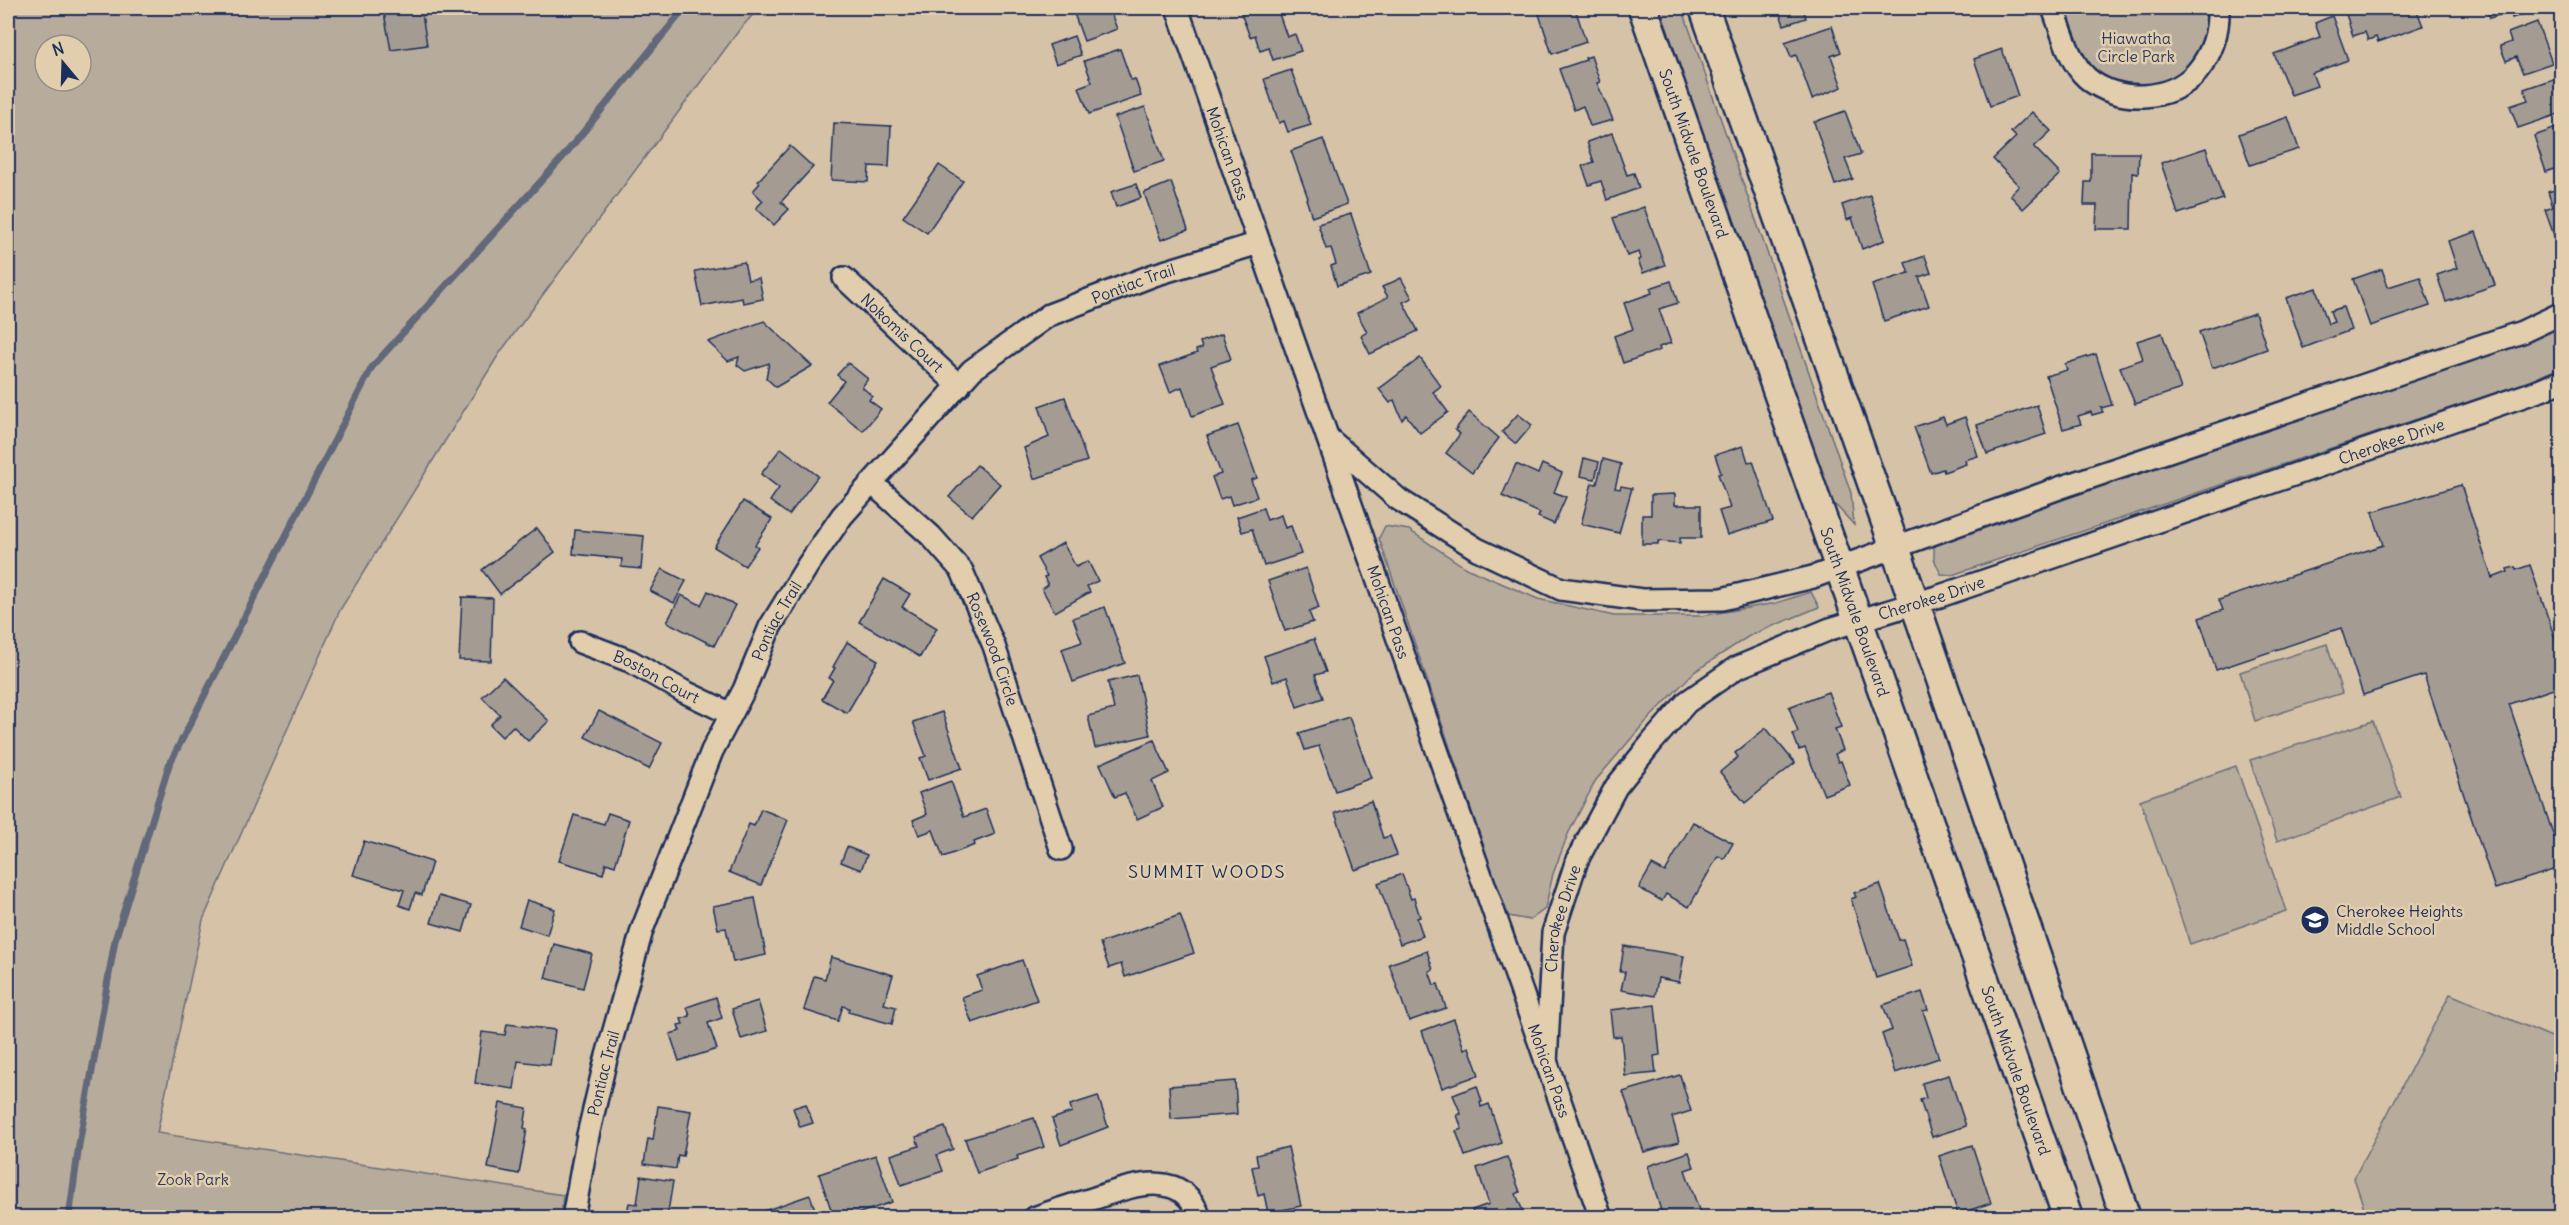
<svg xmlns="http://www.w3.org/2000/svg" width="2569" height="1225" font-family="Delius,sans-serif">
  <rect width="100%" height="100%" fill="#d6c3a7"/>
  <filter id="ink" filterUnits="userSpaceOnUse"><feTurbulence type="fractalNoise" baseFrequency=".0167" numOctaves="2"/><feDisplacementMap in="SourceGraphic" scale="12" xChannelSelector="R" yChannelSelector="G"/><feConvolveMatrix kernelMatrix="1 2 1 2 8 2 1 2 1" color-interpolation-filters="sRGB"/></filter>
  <g filter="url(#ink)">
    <g fill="#b7ab9b" stroke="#696d7c" stroke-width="1.5" fill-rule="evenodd">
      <path d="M8,8H759L740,29L499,354L340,610L203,920L157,1133L563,1195L561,1217H8ZM45,45H81V81H45Z"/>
      <path d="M1657,8H1682L1851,493L1854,525L1831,500Z"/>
      <path d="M2065,8H2207C2208,28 2202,48 2189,64C2166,89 2121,93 2096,70C2079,56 2073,27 2065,8Z"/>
      <path d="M2561,323V367L2525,383L1952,575L1941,574L1934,559V544L1940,537L2491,354Z"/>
      <path d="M1385,526L1409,530L1466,568L1538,599L1614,616H1701L1776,603L1811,592L1819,607L1749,636L1694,672L1641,727L1596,780L1568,834L1553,874L1545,909L1530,920L1508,916L1499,892L1379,538Z"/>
      <path d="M2327,644L2342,693L2255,721L2240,672Z"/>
      <path d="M2373,721L2401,797L2277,841L2250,760Z"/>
      <path d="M2236,766L2286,911L2190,944L2140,800Z"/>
      <path d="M2450,994L2561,1041V1217H2367L2354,1178Z"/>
    </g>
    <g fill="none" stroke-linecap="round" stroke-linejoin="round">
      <path stroke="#61677a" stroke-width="7" d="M69,1218L79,1145L115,940L169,765L372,367L562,158L685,8"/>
    </g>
    <g fill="#a49c93" stroke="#1b2f5e" stroke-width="1.5">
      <path d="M383,8H421L427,45L391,50Z"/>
      <path d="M1072,8H1109L1117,29L1084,41Z"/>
      <path d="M1239,8H1277L1287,37L1295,34L1301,51L1273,60L1269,48L1260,51L1255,35L1250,37Z"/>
      <path d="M1537,8H1575L1586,42L1552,54Z"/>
      <path d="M1778,8H1803L1806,18L1784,25Z"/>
      <path d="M2366,8H2416L2423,26L2378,42L2376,37L2368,40L2365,32L2353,36L2346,14Z"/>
      <path d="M2487,8H2543L2512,18L2510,11L2490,18Z"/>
      <path d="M2332,16L2348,60L2312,73L2317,86L2291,95L2274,54L2320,37L2315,23Z"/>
      <path d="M2537,22L2552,63L2523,73L2516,57L2506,61L2500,46L2511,42L2508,33Z"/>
      <path d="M1832,26L1841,52L1831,56L1842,87L1812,99L1796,55L1791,57L1785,42Z"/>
      <path d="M1074,36L1081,55L1056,64L1049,45Z"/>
      <path d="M1120,49L1131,80L1135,79L1141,96L1089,114L1079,87L1092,82L1084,61Z"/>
      <path d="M2002,49L2018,96L1990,106L1974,59Z"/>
      <path d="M1591,56L1600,82L1597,83L1613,120L1590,126L1583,106L1574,110L1559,69L1586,60L1585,58Z"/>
      <path d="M1291,70L1311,125L1288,132L1284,121L1279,123L1264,79Z"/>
      <path d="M2556,78L2562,93V113L2518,128L2510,106L2528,100L2524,89Z"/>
      <path d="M1145,107L1164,161L1134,171L1115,117Z"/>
      <path d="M1845,111L1861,154L1845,159L1853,179L1835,185L1814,122Z"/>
      <path d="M2032,112L2051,131L2034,147L2060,174L2023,209L2010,195L2019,186L1993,159L2016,137L2011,132Z"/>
      <path d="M2288,117L2299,149L2250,165L2239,134Z"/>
      <path d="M834,123L891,126L889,167L869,166L868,182L831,180Z"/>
      <path d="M2562,126V166L2546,172L2534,136Z"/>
      <path d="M1612,133L1627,175L1634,173L1639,188L1607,200L1601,181L1589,185L1582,166L1594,162L1587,142Z"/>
      <path d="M1323,139L1347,204L1312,217L1306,199L1308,198L1291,151Z"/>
      <path d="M790,146L813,167L781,202L789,209L774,225L756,208L763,201L753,191L760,183L758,181Z"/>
      <path d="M2206,148L2223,199L2178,214L2161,163Z"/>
      <path d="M2091,153H2139L2138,174L2132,173L2131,229H2096L2097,205H2084L2085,182H2091Z"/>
      <path d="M939,165L963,181L927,233L903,217Z"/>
      <path d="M1171,182L1188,230L1161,240L1144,193Z"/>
      <path d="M1136,184L1141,198L1116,207L1111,192Z"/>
      <path d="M2562,188V243L2557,244L2545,210L2553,207L2548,192Z"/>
      <path d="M1870,195L1885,240L1862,249L1852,218L1847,220L1842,205Z"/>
      <path d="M1644,207L1665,265L1643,273L1638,260L1641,259L1639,252L1627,256L1613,218Z"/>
      <path d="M1351,214L1371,275L1337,286L1331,266L1336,264L1331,248L1326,249L1318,224Z"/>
      <path d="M2476,232L2495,285L2446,302L2437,275L2457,268L2448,241Z"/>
      <path d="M1925,256L1931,273L1919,277L1929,306L1884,321L1872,285L1909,273L1905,263Z"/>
      <path d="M744,262L748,280L759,278L763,299L743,303L742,298L702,306L695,271Z"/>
      <path d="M2382,269L2388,287L2420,277L2430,306L2370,326L2353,279Z"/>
      <path d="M1401,278L1412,298L1403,302L1418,331L1370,354L1361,336L1367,332L1357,313L1388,297L1382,287Z"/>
      <path d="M1671,281L1678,303L1659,309L1671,343L1659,347L1660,350L1623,363L1614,336L1633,329L1624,303L1652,293L1650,288Z"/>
      <path d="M2316,288L2328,324L2334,322L2330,311L2343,307L2351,330L2303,348L2286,298Z"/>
      <path d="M2255,313L2267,349L2212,368L2199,332Z"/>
      <path d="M764,321L812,366L776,387L766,378L769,363L745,371L737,365L739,357L728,361L708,342Z"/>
      <path d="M2162,333L2181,389L2135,404L2120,367L2143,359L2137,341Z"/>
      <path d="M1222,334L1231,359L1211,366L1225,404L1192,416L1182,387L1170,392L1160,366L1197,353L1196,350L1202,348L1200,342Z"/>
      <path d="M2096,354L2112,405L2101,408L2103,412L2092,415L2091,412L2078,416L2081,424L2063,429L2046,376L2067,370L2065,364Z"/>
      <path d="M1420,358L1441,386L1433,392L1448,412L1420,433L1406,415L1402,420L1394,400L1390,403L1379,389Z"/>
      <path d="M848,363L868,379L862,387L872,396L869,400L881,409L863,431L827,402L844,381L837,375Z"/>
      <path d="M1065,397L1087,461L1034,479L1024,448L1049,437L1039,406Z"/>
      <path d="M2037,405L2046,434L1987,454L1977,425Z"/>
      <path d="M1469,412L1499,438L1472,473L1446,453L1460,434L1455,430Z"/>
      <path d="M1518,414L1532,425L1516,444L1502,432Z"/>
      <path d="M1943,417L1946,424L1965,417L1978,456L1965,460L1966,464L1944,472L1943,469L1931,473L1914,427Z"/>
      <path d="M1238,425L1257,478L1251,480L1257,497L1232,505L1229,496L1220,499L1212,477L1221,474L1207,436Z"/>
      <path d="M1743,446L1748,462L1753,461L1773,521L1727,535L1719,511L1730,508L1718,474L1721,473L1715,455Z"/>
      <path d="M781,448L818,476L789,515L770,501L779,488L761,474Z"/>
      <path d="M1584,458L1599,462L1595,479L1580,476Z"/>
      <path d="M1603,459L1621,464L1615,488L1620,489L1621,486L1632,488L1619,533L1581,524L1592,483L1597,484Z"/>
      <path d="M1516,464L1538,474L1542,464L1562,473L1554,492L1566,497L1554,524L1538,517L1540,513L1502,496Z"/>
      <path d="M977,465L1000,484L972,516L949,497Z"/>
      <path d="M2461,485L2492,578L2508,572L2507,569L2515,567L2516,570L2530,565L2562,659V686L2509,704L2562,860V867L2495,889L2424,675L2363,695L2341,628L2216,670L2199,618L2223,610L2219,600L2383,545L2372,512Z"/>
      <path d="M1675,494V505H1701V538H1680V543L1658,541V544H1642V515H1651V495Z"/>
      <path d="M743,501L772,519L755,545L758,547L745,566L714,547Z"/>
      <path d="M1263,508L1267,520L1281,515L1285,528L1291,526L1301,554L1264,566L1252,529L1242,532L1237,517Z"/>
      <path d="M537,528L555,552L500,594L482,570Z"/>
      <path d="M575,530L644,536L641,569L621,567L622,559L573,554Z"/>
      <path d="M1063,543L1076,567L1088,561L1098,581L1087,586L1090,592L1055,612L1042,589L1048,585L1044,577L1047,576L1037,558Z"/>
      <path d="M1306,568L1319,608L1309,612L1313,622L1285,631L1268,581Z"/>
      <path d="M662,569L686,581L674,603L650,591Z"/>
      <path d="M884,579L910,594L902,607L937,628L920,657L859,622Z"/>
      <path d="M708,591L735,605L714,646L667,622L681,595L701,605Z"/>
      <path d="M462,597L493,598L491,661L459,660Z"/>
      <path d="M1105,607L1125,663L1073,682L1062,649L1082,642L1073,618Z"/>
      <path d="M1314,639L1326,672L1315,675L1323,698L1297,707L1287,677L1273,682L1264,656Z"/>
      <path d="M847,642L878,660L847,713L822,699L833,680L829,678L835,668L833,667Z"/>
      <path d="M1137,675L1150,735L1095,748L1088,716L1114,709L1108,682Z"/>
      <path d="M503,677L549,721L528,741L513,726L502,737L490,725L500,715L482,697Z"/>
      <path d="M1828,692L1841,727L1835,729L1843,750L1835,754L1838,762L1841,761L1850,785L1824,795L1805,748L1799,750L1793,734L1798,732L1789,707Z"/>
      <path d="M599,711L662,743L649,769L585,737Z"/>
      <path d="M942,712L962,768L928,780L920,758L926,756L913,722Z"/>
      <path d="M1349,717L1371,778L1335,791L1319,746L1305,750L1299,733Z"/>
      <path d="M1766,728L1795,763L1745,803L1720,772L1738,757L1735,753Z"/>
      <path d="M1154,740L1169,773L1152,781L1163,807L1137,819L1125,793L1115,797L1100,764Z"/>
      <path d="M951,781L964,817L986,809L995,834L974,842L975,845L943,857L933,830L919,835L913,820L927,814L919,793Z"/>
      <path d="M1371,801L1383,838L1390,836L1397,855L1355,870L1335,813Z"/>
      <path d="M761,809L788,820L761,885L729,872L749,824L754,826Z"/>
      <path d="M608,813L629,820L615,866L606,863L603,874L559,861L574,815L604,824Z"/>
      <path d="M1693,822L1733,843L1724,859L1718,856L1689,907L1666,894L1662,901L1639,888L1652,865L1665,872Z"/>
      <path d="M364,841L432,862L422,895L415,893L410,909L399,905L404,890L353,875Z"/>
      <path d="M847,847L867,855L861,870L841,862Z"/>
      <path d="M1402,874L1411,899L1414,898L1420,917L1417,918L1423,936L1400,944L1378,883Z"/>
      <path d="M1880,884L1899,940L1903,939L1912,966L1876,978L1851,899L1856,897L1854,893Z"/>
      <path d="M439,896L471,905L463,932L431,923Z"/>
      <path d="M755,898L766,955L733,962L726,928L718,929L713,906Z"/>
      <path d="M527,900L555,909L547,935L519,926Z"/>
      <path d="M1180,915L1194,953L1125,977L1121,964L1109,968L1100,943Z"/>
      <path d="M554,944L592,954L583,988L545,978Z"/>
      <path d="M1624,946L1684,956L1679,982L1658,978L1655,996L1621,990L1625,972H1620Z"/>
      <path d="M1427,951L1433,970L1429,971L1434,985L1438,984L1446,1008L1409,1021L1389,964Z"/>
      <path d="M831,957L893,975L884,1004L896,1007L892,1024L848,1012L849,1008L843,1006L838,1021L804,1010L814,976L825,979Z"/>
      <path d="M1022,960L1037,1000L972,1023L962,997L982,990L977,976Z"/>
      <path d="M1922,992L1928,1010L1923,1011L1939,1058L1895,1073L1882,1034L1892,1030L1883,1005Z"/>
      <path d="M716,997L722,1018L708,1023L717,1049L679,1061L670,1034L680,1031L678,1025L683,1024L681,1019L690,1016L687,1007Z"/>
      <path d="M758,1001L767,1031L741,1039L732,1009Z"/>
      <path d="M1655,1005L1660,1055L1654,1056L1656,1073L1625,1076L1621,1036L1613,1037L1610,1010Z"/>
      <path d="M1454,1019L1464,1049L1469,1047L1479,1075L1442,1088L1422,1031Z"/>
      <path d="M507,1024L555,1030L550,1065L518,1061L514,1089L475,1083L482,1032L505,1035Z"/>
      <path d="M1680,1075L1691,1111L1672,1117L1679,1142L1644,1152L1623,1092Z"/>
      <path d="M1949,1075L1966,1126L1932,1137L1920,1100L1926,1098L1922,1083Z"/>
      <path d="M1235,1081L1237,1114L1171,1119L1169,1086Z"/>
      <path d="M1477,1086L1482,1102H1480L1481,1107L1489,1104L1502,1143L1465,1156L1456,1131L1462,1129L1457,1115L1461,1114L1453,1095Z"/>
      <path d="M1098,1096L1108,1127L1061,1145L1052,1119L1072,1112L1070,1105Z"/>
      <path d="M500,1103L527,1108L524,1128L527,1129L519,1174L488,1168Z"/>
      <path d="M806,1104L813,1123L800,1127L793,1108Z"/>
      <path d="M658,1106L691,1111L683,1156L678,1155L676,1169L644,1164L648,1139L653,1140Z"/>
      <path d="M1034,1118L1044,1147L1017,1156L1018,1159L977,1173L965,1139Z"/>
      <path d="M945,1127L953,1149L937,1155L943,1171L901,1185L891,1155L919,1146L916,1137Z"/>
      <path d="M1972,1145L1991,1203L1958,1214L1939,1156Z"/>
      <path d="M1288,1147L1301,1206L1268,1213L1264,1194L1258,1196L1252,1167L1258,1166L1256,1155Z"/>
      <path d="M1689,1152L1694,1167L1685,1170L1700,1213L1686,1218H1663L1648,1166Z"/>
      <path d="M876,1155L892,1202L845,1218H834L819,1174Z"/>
      <path d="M1507,1157L1520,1192L1516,1194L1524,1214L1514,1218H1475L1472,1210L1489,1204L1477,1168Z"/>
      <path d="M641,1176L673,1181L667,1218L626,1217L629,1203L637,1204Z"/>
      <path d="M810,1195L818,1218H757L755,1214Z"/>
    </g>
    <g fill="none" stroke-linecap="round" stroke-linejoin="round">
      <g stroke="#1b2f5e" stroke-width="26">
        <g id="street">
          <path id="s1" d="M1177,8L1601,1218"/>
          <path d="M2053,8C2061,29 2069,62 2087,78C2117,104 2171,102 2197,72C2212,54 2219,31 2218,8"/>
          <path id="s2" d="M844,278L959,386"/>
          <path d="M1328,438L1398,499L1477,549L1561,589L1642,600L1722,599L1813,577L2062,487L2522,332L2562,313"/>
          <path id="s3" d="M872,483L931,536L962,571L994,646L1061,849"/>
          <path id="s4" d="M580,642L630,661L683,691L731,714"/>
          <path id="s5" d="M1546,1063L1553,933L1577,860L1616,787L1653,741L1687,702L1736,668L1830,629L1940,596L2541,390L2562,381"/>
          <path id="s6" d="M573,1218L588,1135L605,1063L642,930L712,751L744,690L770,627L808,565L842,516L972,370L1049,315L1154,275L1259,243"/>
          <path d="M1034,1218C1053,1211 1072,1205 1092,1199C1129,1187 1182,1165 1200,1218"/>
        </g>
      </g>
      <g stroke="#1b2f5e" stroke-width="33">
        <g id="secondary">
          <path id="s7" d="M1643,8L2068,1218"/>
          <path d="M1704,8L1922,624L2126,1218"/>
        </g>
      </g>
      <use href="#street" stroke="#e2cdac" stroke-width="21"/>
      <use href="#secondary" stroke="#e2cdac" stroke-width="28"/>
    </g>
  </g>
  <defs>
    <g id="school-disc" transform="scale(1.5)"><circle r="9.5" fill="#1b2f5e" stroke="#e2cdac"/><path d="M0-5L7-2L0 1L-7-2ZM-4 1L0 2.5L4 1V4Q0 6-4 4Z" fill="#fff"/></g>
  </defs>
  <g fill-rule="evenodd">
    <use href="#school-disc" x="2315" y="920"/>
  </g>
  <g text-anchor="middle" stroke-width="5" stroke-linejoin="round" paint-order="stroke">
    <g font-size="16" fill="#2b3b64" stroke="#e2cdac">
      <text x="2136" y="44">Hiawatha<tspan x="2136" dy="18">Circle Park</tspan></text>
      <text x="193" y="1185">Zook Park</text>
    </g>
    <g font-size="16" fill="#1b2f5e" stroke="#e2cdac">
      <text dy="6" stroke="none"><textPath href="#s1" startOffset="154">Mohican Pass</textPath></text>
      <text dy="6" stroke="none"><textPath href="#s7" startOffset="154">South Midvale Boulevard</textPath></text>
      <text dy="6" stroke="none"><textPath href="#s6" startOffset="1138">Pontiac Trail</textPath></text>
      <text dy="6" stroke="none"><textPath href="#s2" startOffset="80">Nokomis Court</textPath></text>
      <text dy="6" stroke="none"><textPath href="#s5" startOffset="1154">Cherokee Drive</textPath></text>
      <text dy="6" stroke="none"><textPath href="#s5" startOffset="668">Cherokee Drive</textPath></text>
      <text dy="6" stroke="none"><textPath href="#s1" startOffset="640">Mohican Pass</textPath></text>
      <text dy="6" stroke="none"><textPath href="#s7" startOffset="640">South Midvale Boulevard</textPath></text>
      <text dy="6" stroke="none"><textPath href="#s6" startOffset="634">Pontiac Trail</textPath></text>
      <text dy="6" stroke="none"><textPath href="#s3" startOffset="210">Rosewood Circle</textPath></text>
      <text dy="6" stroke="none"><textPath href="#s4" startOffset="84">Boston Court</textPath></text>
      <text dy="6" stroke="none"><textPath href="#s5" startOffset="146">Cherokee Drive</textPath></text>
      <text dy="6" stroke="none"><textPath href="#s1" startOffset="1126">Mohican Pass</textPath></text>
      <text dy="6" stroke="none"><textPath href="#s7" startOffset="1126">South Midvale Boulevard</textPath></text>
      <text dy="6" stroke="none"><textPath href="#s6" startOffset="148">Pontiac Trail</textPath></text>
    </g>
    <g font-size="16" fill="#1b2f5e" stroke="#e2cdac" text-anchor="start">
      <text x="2336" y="917">Cherokee Heights<tspan x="2336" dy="18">Middle School</tspan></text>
    </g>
    <g font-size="18" letter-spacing="1.5" fill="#1b2f5e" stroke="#e2cdac">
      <text x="1207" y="878">SUMMIT WOODS</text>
    </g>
  </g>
  <rect width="2569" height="1225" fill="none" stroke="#e2cdac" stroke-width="30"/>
  <rect x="15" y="15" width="2539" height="1195" fill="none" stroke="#1b2f5e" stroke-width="2" filter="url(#ink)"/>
  <g transform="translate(63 63) rotate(341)"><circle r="28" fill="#e2cdac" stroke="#928e8d" stroke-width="1.5"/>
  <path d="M0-4.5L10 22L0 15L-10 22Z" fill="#1b2f5e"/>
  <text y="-9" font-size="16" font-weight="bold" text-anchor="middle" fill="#1b2f5e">N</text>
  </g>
</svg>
